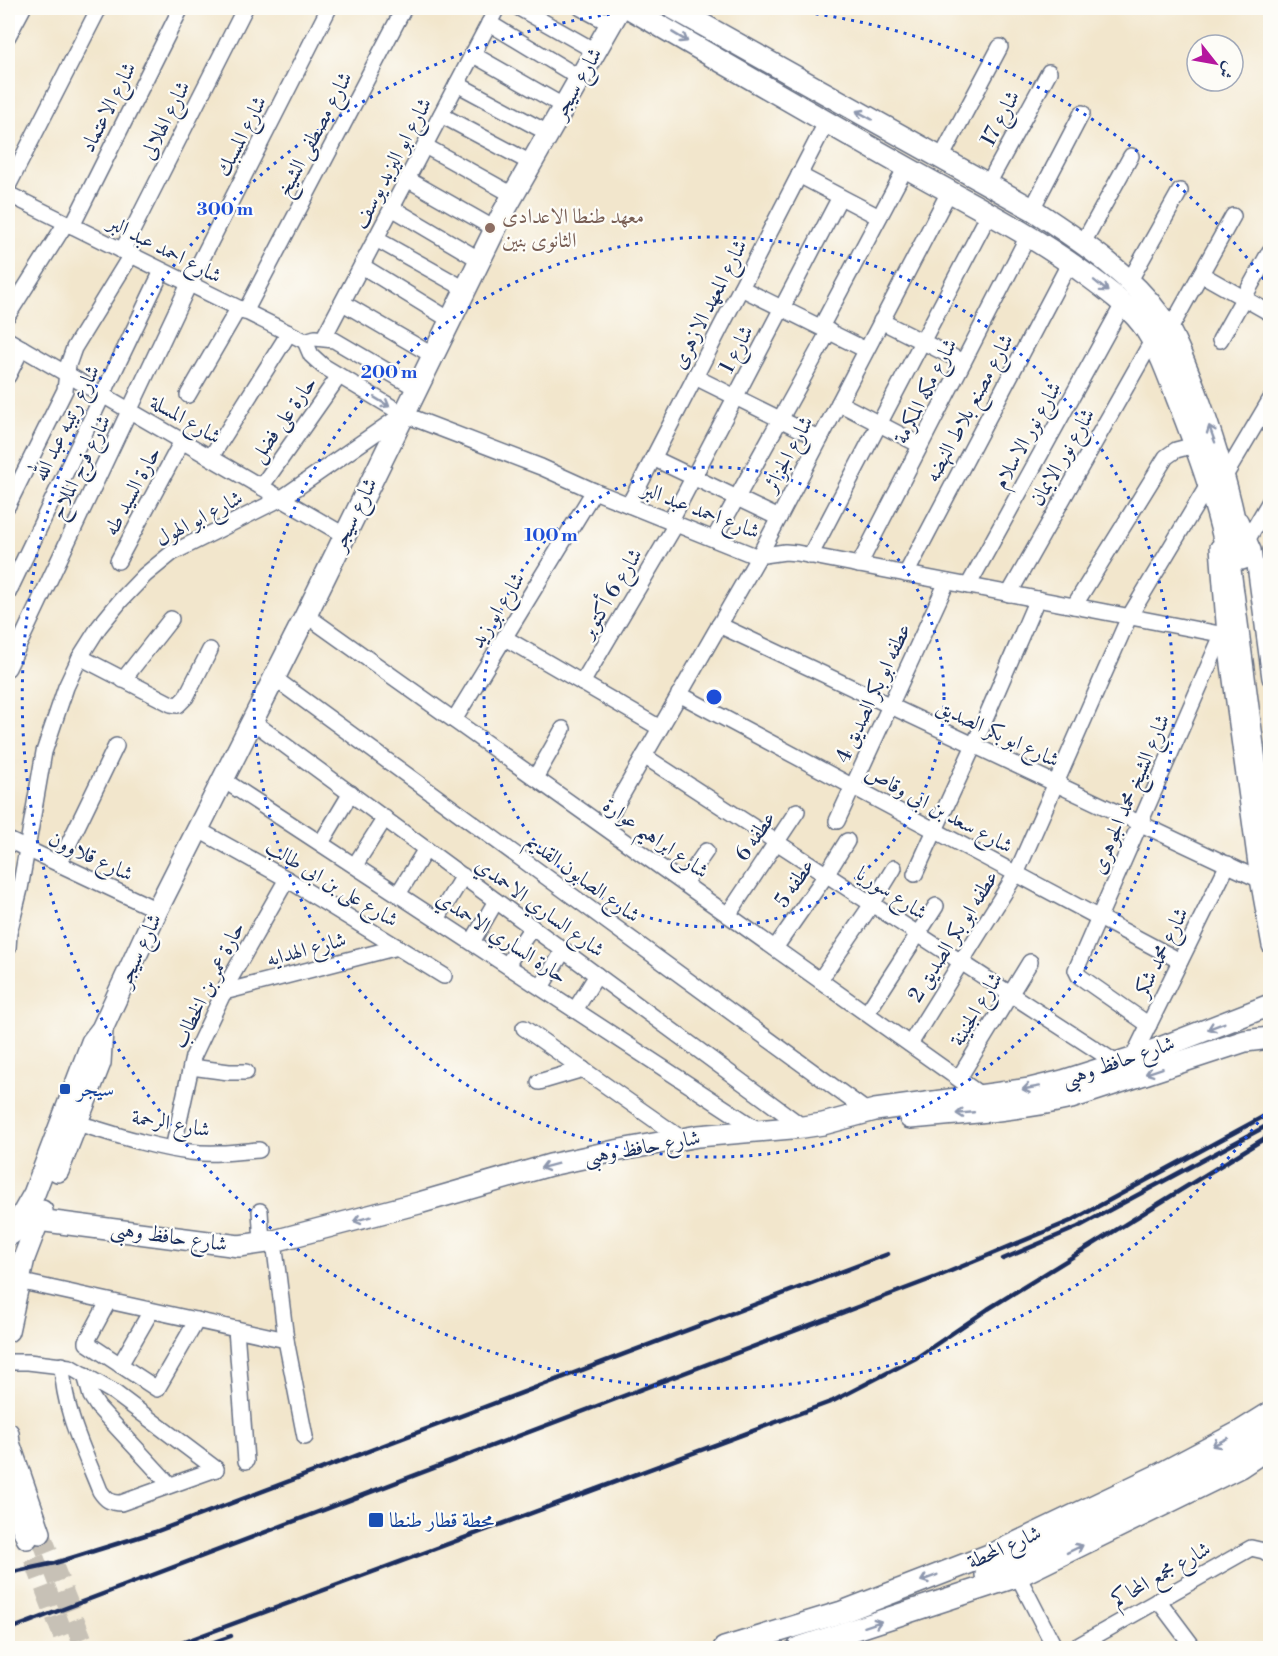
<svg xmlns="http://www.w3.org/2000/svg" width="1278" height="1656" font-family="'Libre Bodoni',Amiri,serif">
  <rect width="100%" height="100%" fill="#fdfcf7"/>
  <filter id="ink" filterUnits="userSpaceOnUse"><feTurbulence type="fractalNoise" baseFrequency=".0167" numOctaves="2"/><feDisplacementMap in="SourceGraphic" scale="12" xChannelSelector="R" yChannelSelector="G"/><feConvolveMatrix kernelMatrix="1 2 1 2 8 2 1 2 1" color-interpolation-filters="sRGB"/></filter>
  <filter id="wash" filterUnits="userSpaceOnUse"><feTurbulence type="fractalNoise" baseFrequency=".008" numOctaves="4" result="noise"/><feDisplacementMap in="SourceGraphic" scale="24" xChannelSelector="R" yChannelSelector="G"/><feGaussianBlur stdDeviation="1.35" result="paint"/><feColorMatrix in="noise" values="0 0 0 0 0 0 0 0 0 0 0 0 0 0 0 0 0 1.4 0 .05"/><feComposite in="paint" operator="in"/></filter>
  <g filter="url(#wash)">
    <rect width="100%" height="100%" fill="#f2e6cc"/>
  </g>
  <g filter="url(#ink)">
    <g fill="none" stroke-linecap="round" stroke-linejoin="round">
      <g stroke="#c7c1b6" stroke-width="21" stroke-dasharray="21 10" stroke-linecap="butt">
        <path d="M40,1533L85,1648"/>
        <path d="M34,1558L68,1648"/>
      </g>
      <g stroke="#666f84" stroke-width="18">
        <g id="street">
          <path d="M519,8L595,51"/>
          <path d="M581,8L611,24"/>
          <path d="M489,23L580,78"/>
          <path d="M8,36L23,8"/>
          <path d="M472,54L563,106"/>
          <path d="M457,84L548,133"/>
          <path d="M441,115L531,163"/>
          <path d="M425,146L513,195"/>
          <path d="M941,158L1000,47"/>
          <path d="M799,175L879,217"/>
          <path d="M407,179L495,229"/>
          <path d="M988,184L1049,72"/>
          <path d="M8,186L99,8"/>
          <path d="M8,194L305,341L315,338L334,340L416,388"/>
          <path d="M392,208L480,260"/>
          <path d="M1032,209L1082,113"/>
          <path d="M72,226L181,8"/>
          <path d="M376,239L465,289"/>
          <path d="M1083,243L1131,156"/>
          <path d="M122,251L245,8"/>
          <path d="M362,266L450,320"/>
          <path d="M1201,274L1270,313"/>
          <path d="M1129,282L1180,191"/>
          <path d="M741,288L866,350"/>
          <path d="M343,303L432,355"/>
          <path d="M245,312L404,8"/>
          <path d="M8,315L66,223"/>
          <path d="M881,321L963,362"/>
          <path d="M821,327L906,167"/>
          <path d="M1169,331L1233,216"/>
          <path d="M324,337L497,8"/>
          <path d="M8,340L344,535"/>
          <path d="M1220,340L1270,251"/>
          <path d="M305,341L311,355L323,366L403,414L541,467L594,491L753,555H764L785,552L797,553L1225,635"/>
          <path d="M8,376L22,348"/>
          <path d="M695,377L820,439"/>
          <path d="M188,395L238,309"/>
          <path d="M839,403L920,445"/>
          <path d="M211,457L289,333"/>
          <path d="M653,458L779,518"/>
          <path d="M1225,476L1270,400"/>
          <path d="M261,487L339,376"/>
          <path d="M8,505L65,390L68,365L74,348L131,255"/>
          <path d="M629,505L826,123"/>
          <path d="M1240,520L1253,550L1270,678"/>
          <path d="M670,522L840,197"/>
          <path d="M1249,537L1270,501"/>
          <path d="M714,539L829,331"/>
          <path d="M1218,547L1225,635L1258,879L1270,946"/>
          <path d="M810,556L989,214"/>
          <path d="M118,561L182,441"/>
          <path d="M859,565L1028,236"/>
          <path d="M906,574L1070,262"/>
          <path d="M968,586L1123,304"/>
          <path d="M8,593L162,271"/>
          <path d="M1009,594L1152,341"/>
          <path d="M1074,606L1166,457L1176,450L1195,445"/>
          <path d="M306,615L981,1095"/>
          <path d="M719,625L1258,879"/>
          <path d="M505,638L660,728"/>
          <path d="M80,657L171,704L178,705L186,697L210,650"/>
          <path d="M8,668L189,284L329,8"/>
          <path d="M274,678L868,1112"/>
          <path d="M123,680L171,619"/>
          <path d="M582,683L676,524"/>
          <path d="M679,694L1180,961"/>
          <path d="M454,720L594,491"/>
          <path d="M252,721L803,1127"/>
          <path d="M644,756L1118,1064"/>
          <path d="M535,778L563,729"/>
          <path d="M222,779L758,1130"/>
          <path d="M837,821L947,582"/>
          <path d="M604,826L759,556L949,192"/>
          <path d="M197,829L287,879L444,976"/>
          <path d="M8,840L157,910"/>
          <path d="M321,843L351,793"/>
          <path d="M59,864L116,746"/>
          <path d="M355,865L385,818"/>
          <path d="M915,874L974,745L1037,599"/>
          <path d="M684,883L706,851"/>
          <path d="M398,894L426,849"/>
          <path d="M728,915L797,811"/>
          <path d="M437,919L463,876"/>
          <path d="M472,942L496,901"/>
          <path d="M8,948L9,933L20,889L44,752L66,687L80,657L99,627L121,600L145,575L172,553L282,498L403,414"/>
          <path d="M775,948L826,875L847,841"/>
          <path d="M507,965L532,927"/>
          <path d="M820,980L872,904L894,868"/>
          <path d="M541,987L564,950"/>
          <path d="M224,992L398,947"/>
          <path d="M575,1010L597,975"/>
          <path d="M867,1013L936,906"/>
          <path d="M1149,1025L1079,976L1076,970L1222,635"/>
          <path d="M524,1028L682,1139"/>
          <path d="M910,1044L1016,874L1129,617L1208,485"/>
          <path d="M1132,1059L1228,864"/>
          <path d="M191,1067L229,1072H246"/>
          <path d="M959,1078L1030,962"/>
          <path d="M539,1082L583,1069"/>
          <path d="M77,1123C114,1134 151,1147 190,1152C213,1155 236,1152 259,1150"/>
          <path d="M173,1149L193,1057L230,979L287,879"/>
          <path d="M260,1211L262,1243"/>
          <path d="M274,1241L286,1340L305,1437"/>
          <path d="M18,1281L286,1340"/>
          <path d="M108,1302L87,1341V1343L157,1389L197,1320"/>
          <path d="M236,1329L246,1461"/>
          <path d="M8,1362H28L70,1367L115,1393L216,1469"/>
          <path d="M62,1365C64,1412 83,1448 100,1491C106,1500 110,1503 121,1503L216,1469"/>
          <path d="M120,1365L151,1311"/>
          <path d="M85,1375L91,1396L98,1407L170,1485"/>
          <path d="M1018,1576L1055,1648"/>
          <path d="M1158,1600L1194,1648"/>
          <path d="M1074,1648L1251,1548L1264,1551L1270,1555"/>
        </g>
      </g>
      <g stroke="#666f84" stroke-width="24">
        <g id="secondary">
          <path d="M629,8C722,62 815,116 909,169C969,203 1032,234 1088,276C1107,290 1127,305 1142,324C1158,346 1167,372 1177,398C1198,451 1218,506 1229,562L1270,876"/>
          <path d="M673,8L1032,209C1078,240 1128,271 1161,317C1176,339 1184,363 1194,387C1216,445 1232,498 1242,559"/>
          <path d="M910,1118C964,1113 1018,1110 1071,1098L1245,1041L1270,1038"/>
          <path d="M58,1171L100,1063L102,1030"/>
          <path d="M12,1233L22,1225L38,1220L239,1246L274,1241L419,1203L550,1165L615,1151L698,1136L803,1127L823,1124L875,1110L1030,1089L1063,1081L1132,1059L1270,1005"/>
          <path d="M8,1236L12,1233L34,1194L92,1042L102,1029L157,910L306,615L503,213L620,8"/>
          <path d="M8,1331L24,1258L42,1211"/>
          <path d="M8,1433L9,1443L40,1533"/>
          <path d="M8,1492L27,1538"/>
          <path d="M986,1575L1236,1452L1270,1430"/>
          <path d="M724,1648L842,1612L997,1552L1158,1475L1241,1431L1270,1413"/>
          <path d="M798,1648L1018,1576L1240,1467L1270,1447"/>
        </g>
      </g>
      <use href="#street" stroke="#fff" stroke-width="15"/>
      <use href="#secondary" stroke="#fff" stroke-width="21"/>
      <g stroke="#1b2f5e" stroke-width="4.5">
        <path d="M1003,1259L1078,1227L1270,1124"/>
        <path d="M8,1573L55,1563L155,1532L888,1254"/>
        <path d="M8,1630L939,1276L1073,1220L1270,1113"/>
        <path d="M168,1648L833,1401L916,1358L988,1309L1270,1135"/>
        <path d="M197,1648L231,1636"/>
      </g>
    </g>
    <defs><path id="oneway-shaft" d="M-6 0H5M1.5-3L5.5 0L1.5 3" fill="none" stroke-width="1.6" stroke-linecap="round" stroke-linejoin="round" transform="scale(1.5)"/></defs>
    <g stroke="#8d97ae">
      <use href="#oneway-shaft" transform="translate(680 37) rotate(31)"/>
      <use href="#oneway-shaft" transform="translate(864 115) rotate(-151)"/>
      <use href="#oneway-shaft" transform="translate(1101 286) rotate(39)"/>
      <use href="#oneway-shaft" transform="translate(382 402) rotate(31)"/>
      <use href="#oneway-shaft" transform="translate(1212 434) rotate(-110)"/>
      <use href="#oneway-shaft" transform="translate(1216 1026) rotate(159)"/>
      <use href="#oneway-shaft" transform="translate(1154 1071) rotate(162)"/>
      <use href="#oneway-shaft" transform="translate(1031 1088) rotate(170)"/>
      <use href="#oneway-shaft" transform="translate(965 1113) rotate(175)"/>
      <use href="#oneway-shaft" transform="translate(549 1166) rotate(165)"/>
      <use href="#oneway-shaft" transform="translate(362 1219) rotate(165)"/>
      <use href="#oneway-shaft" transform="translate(1220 1442) rotate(153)"/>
      <use href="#oneway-shaft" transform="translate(1075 1549) rotate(-26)"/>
      <use href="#oneway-shaft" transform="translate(929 1578) rotate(159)"/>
      <use href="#oneway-shaft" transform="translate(873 1624) rotate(-18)"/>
    </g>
  </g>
  <g fill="none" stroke="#1d4ed8" stroke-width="3" stroke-dasharray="3 6">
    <circle cx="714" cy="697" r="230"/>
    <circle cx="714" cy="697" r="460"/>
    <path d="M1269 1108A691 691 0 1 1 666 8M762 8A691 691 0 0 1 1269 286"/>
  </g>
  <circle fill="#8d6e63" stroke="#fdfcf7" stroke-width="2" cx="490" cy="228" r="6"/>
  <g fill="#1a4fb4" stroke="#fdfcf7" stroke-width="2">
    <rect x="59" y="1083" width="12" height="12" rx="3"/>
    <rect x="368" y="1512" width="16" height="16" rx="3"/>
  </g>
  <g text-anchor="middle" stroke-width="4.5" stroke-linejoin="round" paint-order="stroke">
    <g font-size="21" fill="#1b2f5e" stroke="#fdfcf7">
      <text transform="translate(577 83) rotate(-60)" y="7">شارع سيجر</text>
      <text transform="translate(108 107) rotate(-63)" y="7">شارع الاعتماد</text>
      <text transform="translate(1000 118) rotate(-62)" y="7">شارع 17</text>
      <text transform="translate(165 120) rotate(-63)" y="7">شارع الهلالى</text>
      <text transform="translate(314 134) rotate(-62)" y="7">شارع مصطفى الشيخ</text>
      <text transform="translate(241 136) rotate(-63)" y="7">شارع المسبك</text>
      <text transform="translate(392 163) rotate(-62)" y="7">شارع ابو اليزيد يوسف</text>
      <text transform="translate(165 249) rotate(27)" y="7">شارع احمد عبد البر</text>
      <text transform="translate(709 304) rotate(-63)" y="7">شارع المعهد الازهرى</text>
      <text transform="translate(736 349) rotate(-63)" y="7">شارع 1</text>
      <text transform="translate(925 391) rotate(-63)" y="7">شارع مكه المكرمة</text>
      <text transform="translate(969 408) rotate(-62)" y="7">شارع مصنع بلاط النهضه</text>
      <text transform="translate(186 419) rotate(30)" y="7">شارع المسلة</text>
      <text transform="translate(283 419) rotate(-55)" y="7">حارة على فضل</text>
      <text transform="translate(66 423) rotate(-64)" y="7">شارع رتيبه عبد الله</text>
      <text transform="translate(1027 435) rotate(-61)" y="7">شارع نور الاسلام</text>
      <text transform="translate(788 454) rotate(-62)" y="7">شارع الجزائر</text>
      <text transform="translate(1062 457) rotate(-60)" y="7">شارع نور الايمان</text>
      <text transform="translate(80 467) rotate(-64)" y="7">شارع فرج الملاح</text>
      <text transform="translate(132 491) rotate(-62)" y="7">حارة السيد طه</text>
      <text transform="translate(701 510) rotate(21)" y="7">شارع احمد عبد البر</text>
      <text transform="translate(354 514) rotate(-64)" y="7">شارع سيجر</text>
      <text transform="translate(199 518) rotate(-28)" y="7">شارع ابو الهول</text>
      <text transform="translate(611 593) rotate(-59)" y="7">شارع 6 أكتوبر</text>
      <text transform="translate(497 610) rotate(-58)" y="7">شارع ابو زيد</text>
      <text transform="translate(873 693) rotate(-65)" y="7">عطفه ابو بكر الصديق 4</text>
      <text transform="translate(998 733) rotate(25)" y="7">شارع ابو بكر الصديق</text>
      <text transform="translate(1130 794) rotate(-67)" y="7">شارع الشيخ محمد الجوهرى</text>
      <text transform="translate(939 809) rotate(28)" y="7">شارع سعد بن ابى وقاص</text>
      <text transform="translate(755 836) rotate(-56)" y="7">عطفه 6</text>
      <text transform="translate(656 838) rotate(35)" y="7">شارع ابراهيم عوارة</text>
      <text transform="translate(91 856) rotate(25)" y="7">شارع قلاوون</text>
      <text transform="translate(583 878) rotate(36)" y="7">شارع الصابون القديم</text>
      <text transform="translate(332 883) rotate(31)" y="7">شارع على بن ابى طالب</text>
      <text transform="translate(794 883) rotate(-56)" y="7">عطفه 5</text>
      <text transform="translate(892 893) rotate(33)" y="7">شارع سوريا</text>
      <text transform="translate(540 907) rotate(36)" y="7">شارع الساري الاحمدي</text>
      <text transform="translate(953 936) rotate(-58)" y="7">عطفه ابو بكر الصديق 2</text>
      <text transform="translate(502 937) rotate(33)" y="7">حارة الساري الاحمدي</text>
      <text transform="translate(306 949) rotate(-15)" y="7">شارع الهدايه</text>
      <text transform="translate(139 950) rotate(-65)" y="7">شارع سيجر</text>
      <text transform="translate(1161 952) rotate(-64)" y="7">شارع محمد شكر</text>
      <text transform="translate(208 985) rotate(-64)" y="7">حارة عمر بن الخطاب</text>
      <text transform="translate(976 1009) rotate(-59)" y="7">شارع الجنينة</text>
      <text transform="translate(1118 1061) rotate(-19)" y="7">شارع حافظ وهبى</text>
      <text transform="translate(171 1123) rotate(10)" y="7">شارع الرحمة</text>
      <text transform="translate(642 1147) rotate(-10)" y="7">شارع حافظ وهبى</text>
      <text transform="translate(169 1236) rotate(8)" y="7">شارع حافظ وهبى</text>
      <text transform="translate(1004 1547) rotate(-24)" y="7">شارع المحطة</text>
      <text transform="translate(1161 1574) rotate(-30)" y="7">شارع مجمع المحاكم</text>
    </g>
    <g font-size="21" fill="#785e54" stroke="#fdfcf7" text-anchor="start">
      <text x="502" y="223">معهد طنطا الاعدادى<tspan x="502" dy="24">الثانوى بنين</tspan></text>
    </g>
    <g font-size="21" fill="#164399" stroke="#fdfcf7" text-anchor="start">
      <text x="77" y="1096">سيجر</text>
      <text x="389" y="1527">محطة قطار طنطا</text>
    </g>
  </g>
  <circle cx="714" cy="697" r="9" fill="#1d4ed8" stroke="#fdfcf7" stroke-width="3"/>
  <g font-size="18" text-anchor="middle" font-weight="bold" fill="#1d4ed8" stroke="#fdfcf7" stroke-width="4.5" stroke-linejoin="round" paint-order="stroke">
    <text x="225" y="215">300 m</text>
    <text x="389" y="378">200 m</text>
    <text x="551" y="541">100 m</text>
  </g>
  <rect width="1278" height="1656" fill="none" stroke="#fdfcf7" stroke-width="30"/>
  <g transform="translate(1215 63) rotate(121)"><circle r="28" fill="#fdfcf7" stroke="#a3aaba" stroke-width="1.5"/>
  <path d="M0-4.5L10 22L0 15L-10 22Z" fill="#b5179e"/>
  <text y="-9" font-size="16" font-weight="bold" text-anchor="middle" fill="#1b2f5e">ش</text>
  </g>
</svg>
